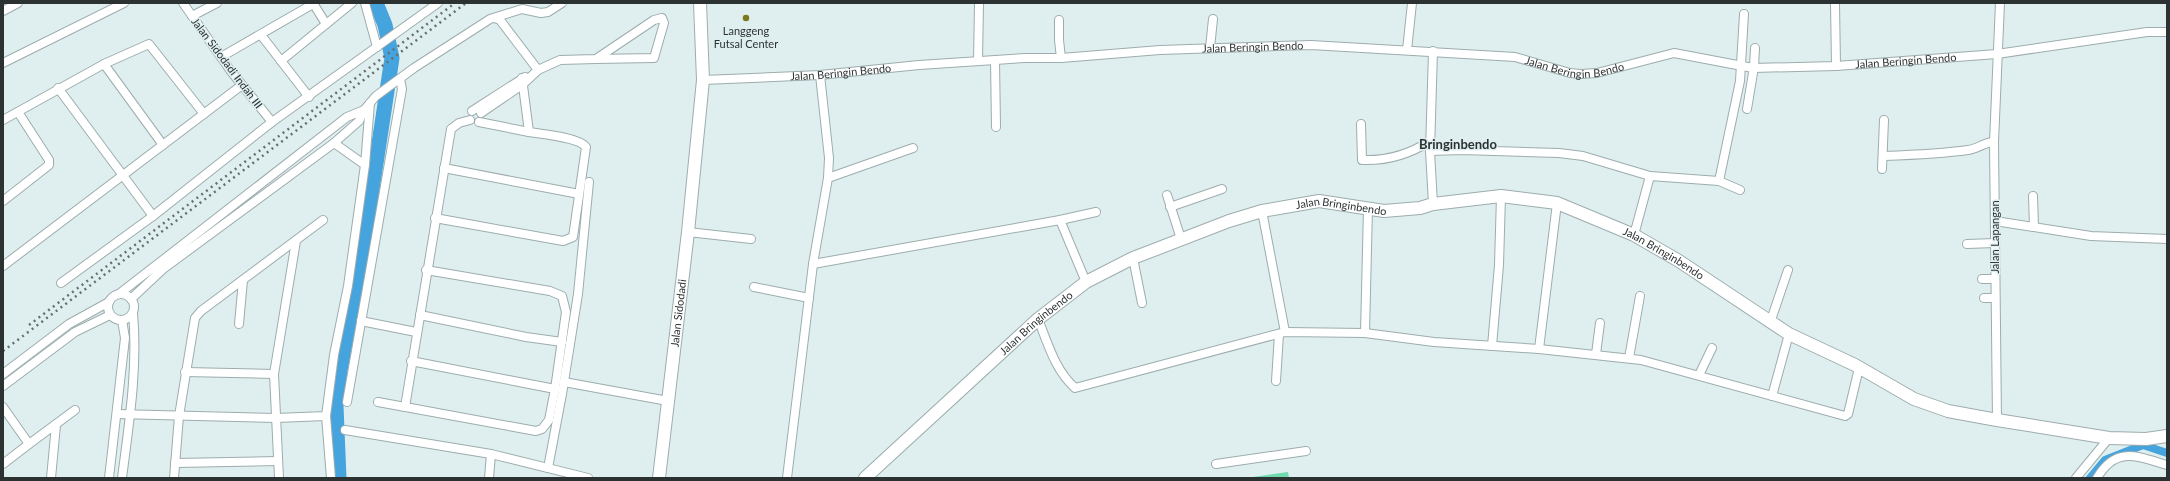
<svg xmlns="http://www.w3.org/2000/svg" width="2170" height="481" font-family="Lato,sans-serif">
  <rect width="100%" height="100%" fill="#dfeff0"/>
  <path fill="#6fdaae" d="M1288,472L1289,478H1246Z"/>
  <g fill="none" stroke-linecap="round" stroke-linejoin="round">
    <path stroke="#45a3dd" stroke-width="8" d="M2090,478L2105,460L2143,445L2167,453"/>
    <path stroke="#45a3dd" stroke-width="15" d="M339,478L336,406L340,371L366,229L392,58L385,25L376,3"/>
    <g stroke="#9dacad" stroke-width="10">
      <g id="street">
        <path d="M183,3L230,70L272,122"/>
        <path d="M313,3L326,24"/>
        <path d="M365,3L377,47"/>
        <path d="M1835,3L1836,66"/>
        <path d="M3,11L18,3"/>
        <path d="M192,16L217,3"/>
        <path d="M495,18L500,20L538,70"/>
        <path d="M1059,20V40L1061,58"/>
        <path d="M261,35L309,97"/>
        <path d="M1210,48L1213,19"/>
        <path d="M1407,50L1412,3"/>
        <path d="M221,57L313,4"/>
        <path d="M995,60L996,127"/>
        <path d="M281,61L352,3"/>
        <path d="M978,61L979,3"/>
        <path d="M3,63L124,3"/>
        <path d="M104,64L163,145"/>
        <path id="s1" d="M703,80L820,75L919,65L1025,58H1061L1160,50L1311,45L1515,57L1570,73L1580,74L1597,73L1674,53L1753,68L1836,66L1997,54L2147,32H2167"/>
        <path d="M58,88L153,216"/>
        <path d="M1747,109L1754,67L1755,48"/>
        <path d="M364,110L376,96L414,68L490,19L522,9L541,13L548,12L562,3"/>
        <path d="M472,111L525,77"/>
        <path d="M481,113L522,85L538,70L560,60L596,59L654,20L662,18L664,23L654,58L596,59"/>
        <path d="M3,120L104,64L149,44L204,114"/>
        <path d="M479,122L529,132"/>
        <path d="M1361,124L1362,160C1387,161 1410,154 1430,141"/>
        <path d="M1430,151L1462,150L1559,153L1583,156L1650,176L1719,181L1740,190"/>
        <path d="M1883,156C1911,155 1940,154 1968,150C1978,149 1984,142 1994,142"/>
        <path d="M365,165L370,103"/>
        <path d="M444,168L579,194"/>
        <path d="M1882,169L1884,120"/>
        <path d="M828,178L913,148"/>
        <path d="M1719,181L1740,81L1744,14"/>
        <path d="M1167,195L1181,239"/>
        <path d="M2033,196L2034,227"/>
        <path d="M3,201L49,165V160L18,112"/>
        <path d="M1433,204L1430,151L1433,51"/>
        <path d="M1170,207L1222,189"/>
        <path d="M1262,211L1285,332"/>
        <path d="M435,218L563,241L573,237L586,147C579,137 541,134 529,132L522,78"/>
        <path d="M1060,220L1086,282"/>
        <path d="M1995,221L2091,236L2167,239"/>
        <path d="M688,232L751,239"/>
        <path d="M1634,235L1650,176"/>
        <path d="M1967,244L1995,243"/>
        <path d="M1133,258L1142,303"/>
        <path d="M813,264L1060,220L1096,212"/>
        <path d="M3,266L242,85"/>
        <path d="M1982,279H1995"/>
        <path d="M61,283L153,216L272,122L438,3"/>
        <path d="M754,287L809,298"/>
        <circle cx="121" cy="307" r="13"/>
        <path d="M119,294L347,117L364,110L359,121L334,143L163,269L131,299"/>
        <path d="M1984,298H1995"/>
        <path d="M420,315L526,337L562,342"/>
        <path d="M1038,319C1048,344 1055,370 1075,388L1285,332L1365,333L1434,342L1539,349L1641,360L1845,416L1848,414L1859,368"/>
        <path d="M361,321L416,332"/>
        <path d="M1770,323L1788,270"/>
        <path d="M239,324L243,280"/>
        <path d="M1365,333L1368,208"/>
        <path d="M1492,346L1499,265L1501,196"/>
        <path d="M1539,349L1557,203"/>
        <path d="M1596,354L1600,323"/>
        <path d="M1629,358L1640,296"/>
        <path d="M411,361L555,389L566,312L562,296L550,291L426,270"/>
        <path d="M185,372L274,374"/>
        <path d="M3,374L69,324L109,302"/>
        <path d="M1699,375L1712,348"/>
        <path d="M1276,381L1279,334"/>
        <path d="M564,382L668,401"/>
        <path d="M3,386L75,332L110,315"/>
        <path d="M1772,396L1789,334"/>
        <path d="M347,402L402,89L400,79"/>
        <path d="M378,402L536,431L542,429L549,420L555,389"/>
        <path d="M3,407L29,444L75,410"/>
        <path d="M405,407L451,129L459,123L470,120"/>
        <path d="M117,414L276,418L326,416L334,355L348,286L365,165L334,143"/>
        <path d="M326,416L331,478"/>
        <path d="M1997,420L1994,142L2000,3"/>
        <path d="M345,430L491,454L588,478"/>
        <path d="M175,463L278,461"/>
        <path d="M3,464L29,444"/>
        <path d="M1216,464L1306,451"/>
        <path d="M548,468L562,394L578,294L589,182"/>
        <path d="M51,478L56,425"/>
        <path d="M109,478L125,338L122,320"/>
        <path d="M122,478C129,424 138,367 133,313"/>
        <path d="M174,478L179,416L195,318L201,311L323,220"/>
        <path d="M279,478L274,374L296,241"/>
        <path d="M489,478L491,454"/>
        <path d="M787,478L813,264L828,178L829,158L820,75"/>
        <path d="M2076,478L2109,438"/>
        <path d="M2097,478C2116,446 2136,456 2167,465"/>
      </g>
    </g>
    <g stroke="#9dacad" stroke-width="14">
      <g id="secondary">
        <path id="s2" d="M659,478L688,232L703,80L700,3"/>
        <path id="s3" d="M865,478L1038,319L1086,282L1133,258L1229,221L1262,211L1319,201L1384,211L1420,208L1433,204L1501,196L1557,203L1634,235L1679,261L1789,334L1855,365L1914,399L1948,411L1997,420L2109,438L2146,439L2167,436"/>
      </g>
    </g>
    <use href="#street" stroke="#fff" stroke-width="8"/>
    <use href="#secondary" stroke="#fff" stroke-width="12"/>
    <g stroke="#677070" stroke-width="2.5" stroke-dasharray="2 4" stroke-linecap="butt">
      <path d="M29,325L455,3"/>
      <path d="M3,351L466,3"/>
    </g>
  </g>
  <circle fill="#7b7920" stroke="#dfeff0" stroke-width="1.5" cx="746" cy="18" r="4"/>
  <g text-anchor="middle" stroke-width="3" stroke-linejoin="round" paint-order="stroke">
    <g font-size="11" fill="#2c3232" stroke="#dfeff0">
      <text x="746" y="35">Langgeng<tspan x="746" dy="13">Futsal Center</tspan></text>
    </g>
    <g font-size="11" fill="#2c3232" stroke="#dfeff0">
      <text dy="4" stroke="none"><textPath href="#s1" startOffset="551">Jalan Beringin Bendo</textPath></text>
      <text dy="4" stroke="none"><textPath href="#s1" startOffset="875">Jalan Beringin Bendo</textPath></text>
      <text dy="4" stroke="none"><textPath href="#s1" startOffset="1211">Jalan Beringin Bendo</textPath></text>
      <text transform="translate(227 63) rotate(53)" y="4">Jalan Sidodadi Indah III</text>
      <text dy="4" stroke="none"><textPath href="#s1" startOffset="138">Jalan Beringin Bendo</textPath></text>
      <text dy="4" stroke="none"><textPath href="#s3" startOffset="566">Jalan Bringinbendo</textPath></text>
      <text transform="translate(1995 237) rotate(-90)" y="4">Jalan Lapangan</text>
      <text dy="4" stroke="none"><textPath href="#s3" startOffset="902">Jalan Bringinbendo</textPath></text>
      <text dy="4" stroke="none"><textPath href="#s2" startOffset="166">Jalan Sidodadi</textPath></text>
      <text dy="4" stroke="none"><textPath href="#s3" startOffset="231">Jalan Bringinbendo</textPath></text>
    </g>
    <g font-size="13" font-weight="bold" fill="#2c3232" stroke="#dfeff0">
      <text x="1458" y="149">Bringinbendo</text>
    </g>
  </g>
  <rect width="2170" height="481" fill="none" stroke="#2c3232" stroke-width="8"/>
</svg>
